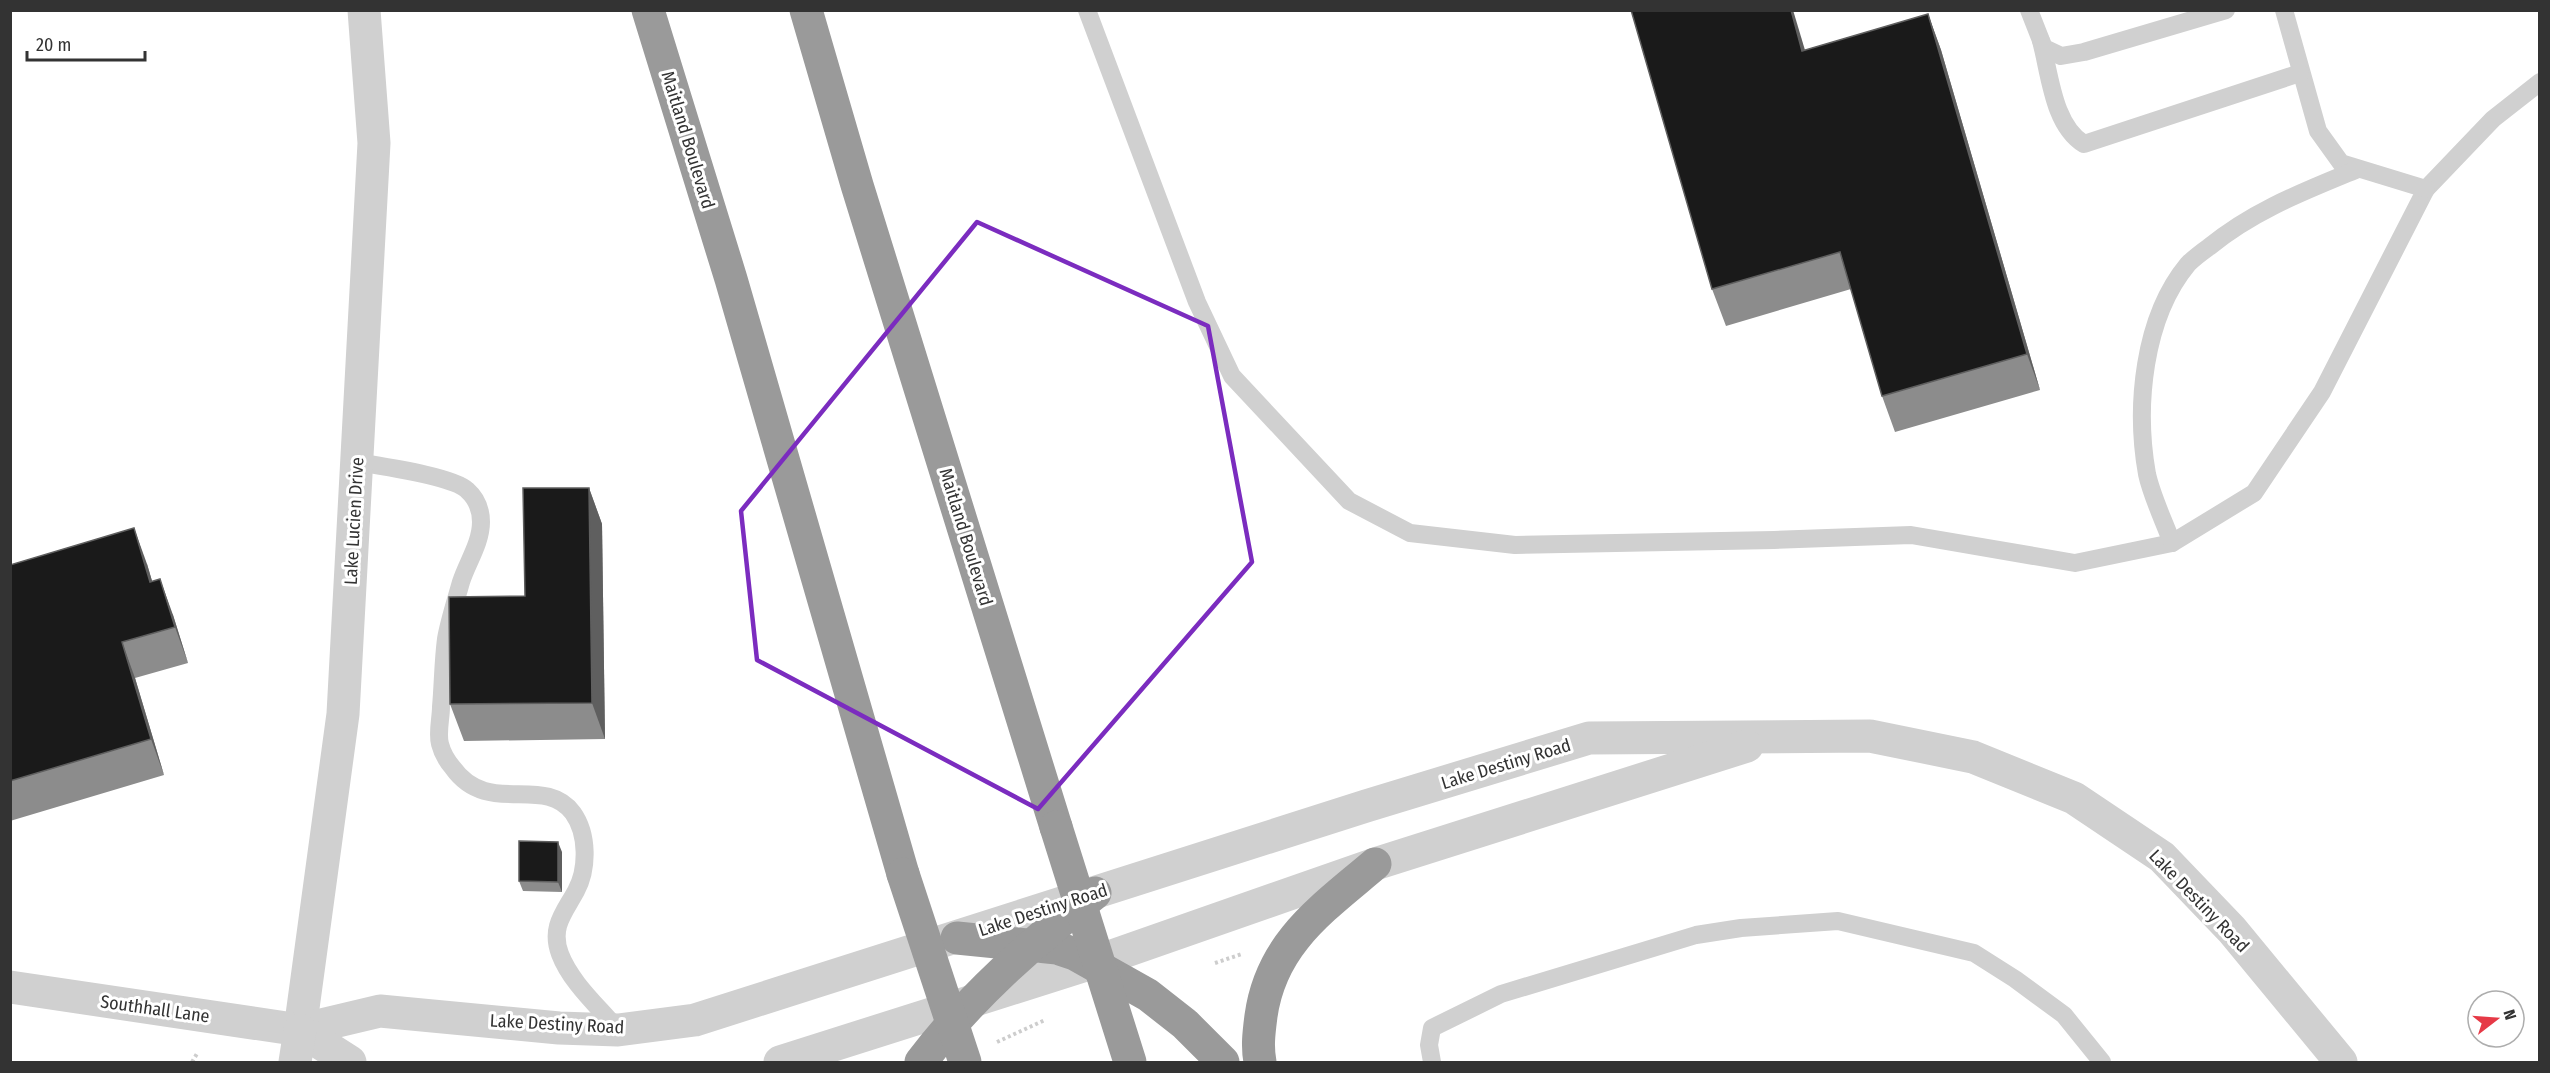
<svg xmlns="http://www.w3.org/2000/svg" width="2550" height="1073" font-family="'Fira Sans Condensed',sans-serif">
  <rect width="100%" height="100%" fill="#fff"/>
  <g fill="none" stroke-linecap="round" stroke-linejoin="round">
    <g stroke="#cdcdcd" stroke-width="4" stroke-dasharray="3 3" stroke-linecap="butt">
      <path d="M1215,963L1242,954"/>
      <path d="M997,1042L1045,1020"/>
      <path d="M192,1062L198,1052"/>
    </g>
    <g stroke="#d0d0d0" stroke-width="18">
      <path d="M1087,10L1197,302L1232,376L1349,501L1410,533L1515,545L1774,540L1911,535L2075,563L2172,543L2254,493L2322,392L2426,189L2493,119L2540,82"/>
      <path d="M2029,10L2044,48L2061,56L2084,52L2226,10"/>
      <path d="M2284,10L2318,131L2341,163L2426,189"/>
      <path d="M2041,41C2050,74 2053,125 2084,144L2300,73"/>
      <path d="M357,462C379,466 452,476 467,490C476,498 481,509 481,522C481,543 467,563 461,582C456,600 449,621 446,639C443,662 443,685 441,707C441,718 437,733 440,744C442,752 447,761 453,768C488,817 544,774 573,813C588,834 588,869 576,891C564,913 550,927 560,954C571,983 599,1007 618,1030"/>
      <path d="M2172,543C2164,521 2152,497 2147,474C2135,407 2143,318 2188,264C2194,258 2202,252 2209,247C2254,210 2305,191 2358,169"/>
      <path d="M1432,1062L1429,1045L1432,1028L1501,994L1696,935L1741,928L1838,921L1974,953L2015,979L2064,1015L2102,1062"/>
    </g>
    <path stroke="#d0d0d0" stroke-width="33" d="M300,1030L343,714L374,143L364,10"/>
    <g stroke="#d0d0d0" stroke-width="33">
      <path d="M10,987L300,1030L380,1011L559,1028L618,1030L695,1020L1366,806L1589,738L1870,736L1973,757L2074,798L2162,857L2232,930L2341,1062"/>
      <path d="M300,1030L350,1062"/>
      <path d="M295,1062L300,1030"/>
      <path d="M780,1062L1092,963L1375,864L1747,746"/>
    </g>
    <g stroke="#9a9a9a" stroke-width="33">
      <path d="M648,10L731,279L903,874"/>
      <path d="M806,10L857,185L1056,827"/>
      <path d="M957,938L1057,948L1075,954L1148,995L1185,1024L1223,1062"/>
      <path d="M921,1062C971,996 1030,945 1095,893"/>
      <path d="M1260,1062C1257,1046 1259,1032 1261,1016C1271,943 1322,909 1375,864"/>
    </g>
    <g stroke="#9a9a9a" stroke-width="33">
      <path d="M1056,827L1130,1062"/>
      <path d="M903,874L965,1062"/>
    </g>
  </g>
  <g fill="#8c8c8c">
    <path d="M1928,14L1941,50L2040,390L1895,432L1882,396L1851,289L1726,326L1712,289L1805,50Z"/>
    <path d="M589,488L602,524L605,739L464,741L450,704L525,596Z"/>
    <path d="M147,564L152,581L173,615L188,663L135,678L164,775L10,821V565Z"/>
    <path d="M562,852V892L523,891L519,881Z"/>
  </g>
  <g fill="#5f5f5f">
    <path d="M1791,10H1793L1816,87L1802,51Z"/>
    <path d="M1928,14L1941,50L2040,390L2027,354Z"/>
    <path d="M589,488L602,524L605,739L592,703Z"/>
    <path d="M134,528L147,564L163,618L150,582Z"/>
    <path d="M160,579L173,615L188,663L175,627Z"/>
    <path d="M122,642L135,678L164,775L151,739Z"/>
    <path d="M558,842L562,852V892L558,882Z"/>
  </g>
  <g fill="#1a1a1a" stroke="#5f5f5f" stroke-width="1.5">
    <path d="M1631,10H1791L1802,51L1928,14L2027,354L1882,396L1840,252L1712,289Z"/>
    <path d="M523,488H589L592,703L450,704L449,597L525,596Z"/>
    <path d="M134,528L150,582L160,579L175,627L122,642L151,739L10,781V565Z"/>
    <path d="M519,841L558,842V882L519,881Z"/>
  </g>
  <path fill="none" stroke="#7b2cbf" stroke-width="4.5" stroke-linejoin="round" d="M977,222L1208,326L1252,562L1038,809L757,660L741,511Z"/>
  <g text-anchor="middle" stroke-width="6" stroke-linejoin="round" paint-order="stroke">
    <g font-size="18" fill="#333" stroke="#fff">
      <text transform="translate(688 140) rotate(73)" y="6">Maitland Boulevard</text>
      <text transform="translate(354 521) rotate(-87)" y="6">Lake Lucien Drive</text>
      <text transform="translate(966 537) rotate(73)" y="6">Maitland Boulevard</text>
      <text transform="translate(1506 764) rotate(-17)" y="6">Lake Destiny Road</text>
      <text transform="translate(2199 901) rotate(46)" y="6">Lake Destiny Road</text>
      <text transform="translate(1043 910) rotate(-18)" y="6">Lake Destiny Road</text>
      <text transform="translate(155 1009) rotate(8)" y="6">Southhall Lane</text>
      <text transform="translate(557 1024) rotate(3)" y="6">Lake Destiny Road</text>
    </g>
  </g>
  <rect width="2550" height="1073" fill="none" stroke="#333333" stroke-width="24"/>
  <g transform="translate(2496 1019) rotate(73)"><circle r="28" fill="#ffffff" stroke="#adadad" stroke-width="1.5"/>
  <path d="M0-4.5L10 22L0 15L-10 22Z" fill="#e63946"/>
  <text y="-9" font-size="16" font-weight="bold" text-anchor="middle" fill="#333333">N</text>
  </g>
  <path d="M27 51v9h118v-9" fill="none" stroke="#333333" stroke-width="3"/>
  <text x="36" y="51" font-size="18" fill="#333333" stroke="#ffffff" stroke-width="4.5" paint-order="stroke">20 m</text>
</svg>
